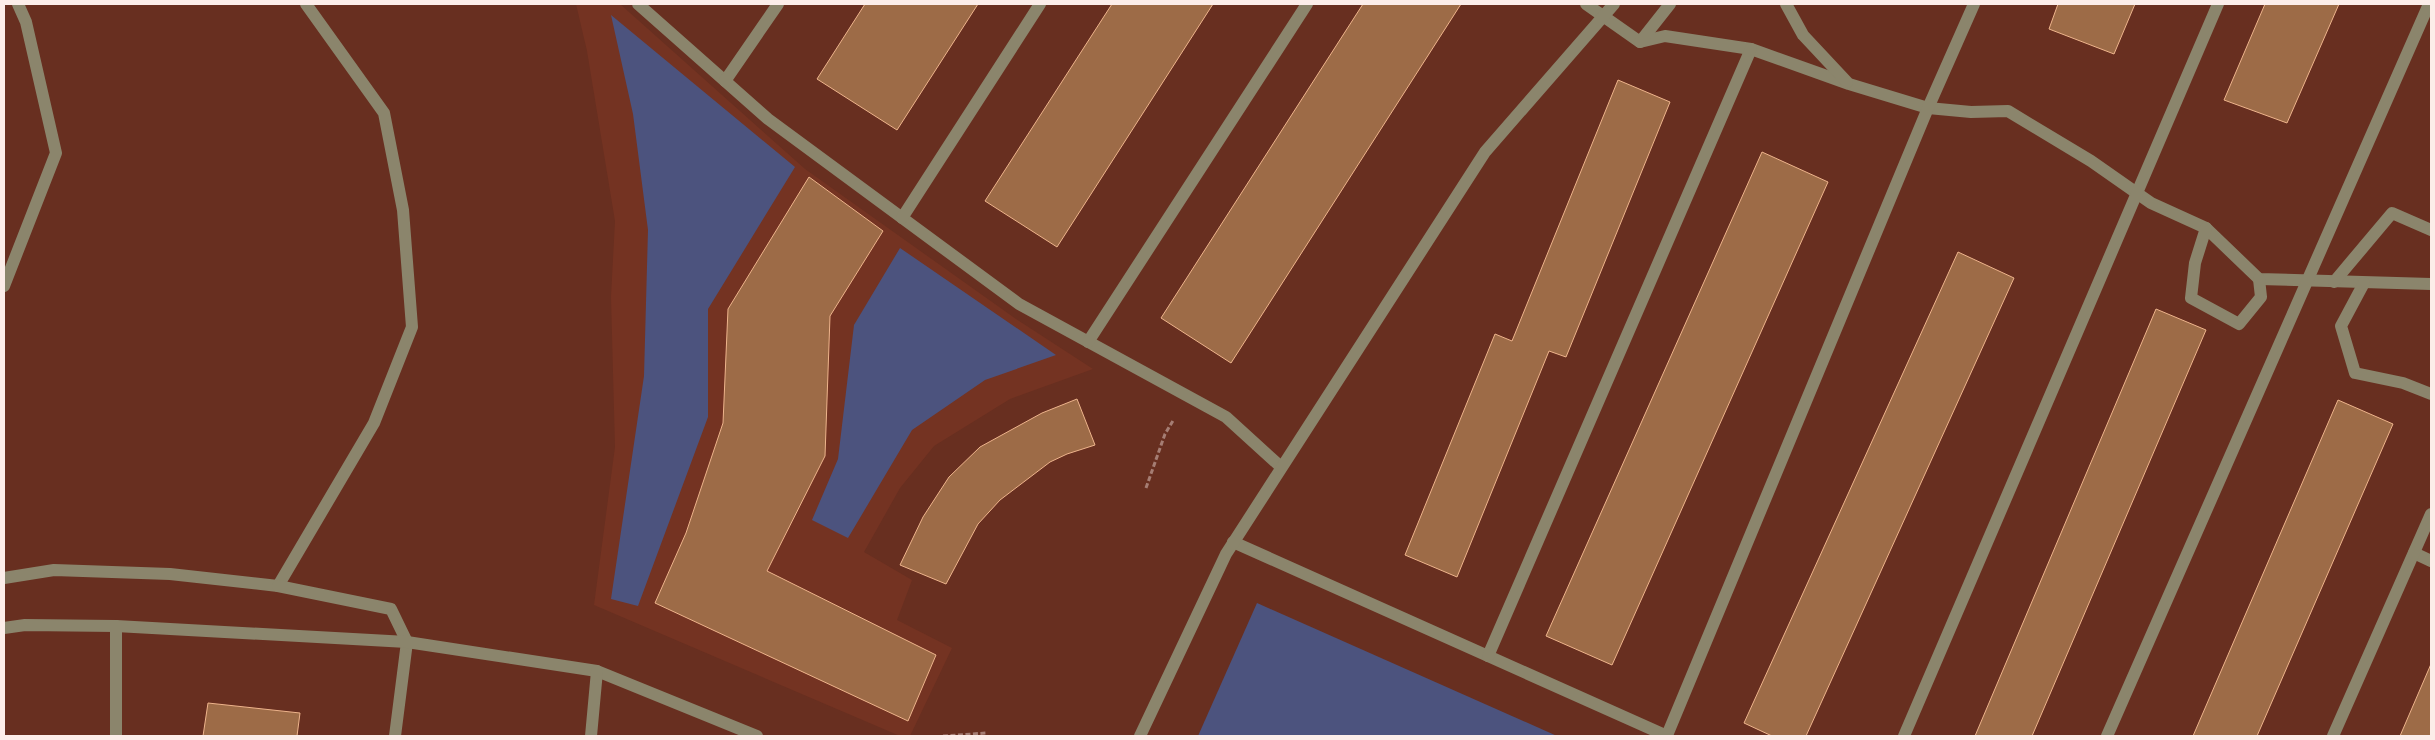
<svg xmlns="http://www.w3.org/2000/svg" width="2435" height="740" font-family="Ubuntu,sans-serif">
  <rect width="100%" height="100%" fill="#682f20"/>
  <path fill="#743322" d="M576,4H620L805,169L1016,319L1093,369L1010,399L934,446L900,488L864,552L912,580L897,620L952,648L910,736H900L594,605L615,447L611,297L615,221L587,51Z"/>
  <g fill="#4c537e">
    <path d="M611,15L795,167L708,309V417L638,606L611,599L644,376L648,230L633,114Z"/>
    <path d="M900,248L1056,355L985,380L912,430L848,538L812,520L838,459L854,325Z"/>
    <path d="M1257,603L1557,736H1198Z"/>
  </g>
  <g fill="#9d6b47" stroke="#eeb48c">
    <path d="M865,4H978L897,130L817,79Z"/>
    <path d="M1112,4H1213L1057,247L985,201Z"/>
    <path d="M1363,4H1461L1231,363L1161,318Z"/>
    <path d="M2058,4H2135L2114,54L2049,29Z"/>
    <path d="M2265,4H2339L2287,123L2224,100Z"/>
    <path d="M1618,80L1670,102L1566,357L1549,351L1457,577L1405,555L1495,334L1512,341Z"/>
    <path d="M1762,152L1828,182L1612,665L1546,636Z"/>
    <path d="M809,177L883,231L830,316L825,456L767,571L936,655L908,721L655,603L686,533L723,423L728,309Z"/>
    <path d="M1958,252L2014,278L1806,736H1772L1744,723Z"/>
    <path d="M2156,309L2206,330L2032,736H1975Z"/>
    <path d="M1077,399L1095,445L1067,454L1050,462L1000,500L978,524L946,584L900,565L923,517L949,477L980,447L1042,413Z"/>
    <path d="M2338,400L2393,424L2257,736H2193Z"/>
    <path d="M2431,664V736H2400Z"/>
    <path d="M208,703L300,713L297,736H203Z"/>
  </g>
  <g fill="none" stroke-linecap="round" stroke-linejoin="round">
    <g stroke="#a57d73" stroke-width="3" stroke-dasharray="5 2.5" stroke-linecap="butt">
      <path d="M1146,488L1165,434L1174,419"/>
      <path d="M943,736L987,733"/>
    </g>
    <g stroke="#8b856c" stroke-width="12">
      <path d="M638,4L768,119L1019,304L1226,417L1281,467"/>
      <path d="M1586,4L1640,42L1665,36L1751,49L1849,84L1928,108L1971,112L2008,111L2091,161L2151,203L2206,228L2259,279L2431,284"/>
      <path d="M1786,4L1803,35L1847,82"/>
      <path d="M1640,42L1670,4"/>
      <path d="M725,81L778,4"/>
      <path d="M902,218L1040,4"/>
      <path d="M2206,228L2195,263L2191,298L2239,324L2261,297L2259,279"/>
      <path d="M2334,282L2392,213L2431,230"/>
      <path d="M2364,283L2341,326L2355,373L2403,383L2431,394"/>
      <path d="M4,286L56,153L26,22L18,4"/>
      <path d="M1088,342L1307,4"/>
      <path d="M1233,542L1667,736"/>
      <path d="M2414,553L2431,561"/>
      <path d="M4,578L54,570L170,574L278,586L374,423L412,327L403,210L384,113L306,4"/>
      <path d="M278,586L391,609L407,642L395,736"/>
      <path d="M4,628L25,625L116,626L407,642L597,671L757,736"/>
      <path d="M1488,656L1751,49"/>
      <path d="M1664,735L1668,733L1928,108L1974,4"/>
      <path d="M116,736V626"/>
      <path d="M591,736L597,671"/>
      <path d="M1140,736L1226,554L1485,152L1614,4"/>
      <path d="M1904,736L2218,4"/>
      <path d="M2107,736L2429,4"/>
      <path d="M2333,736L2431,514"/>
    </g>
  </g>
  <rect width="2435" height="740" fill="none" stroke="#fcede9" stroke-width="10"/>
</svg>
